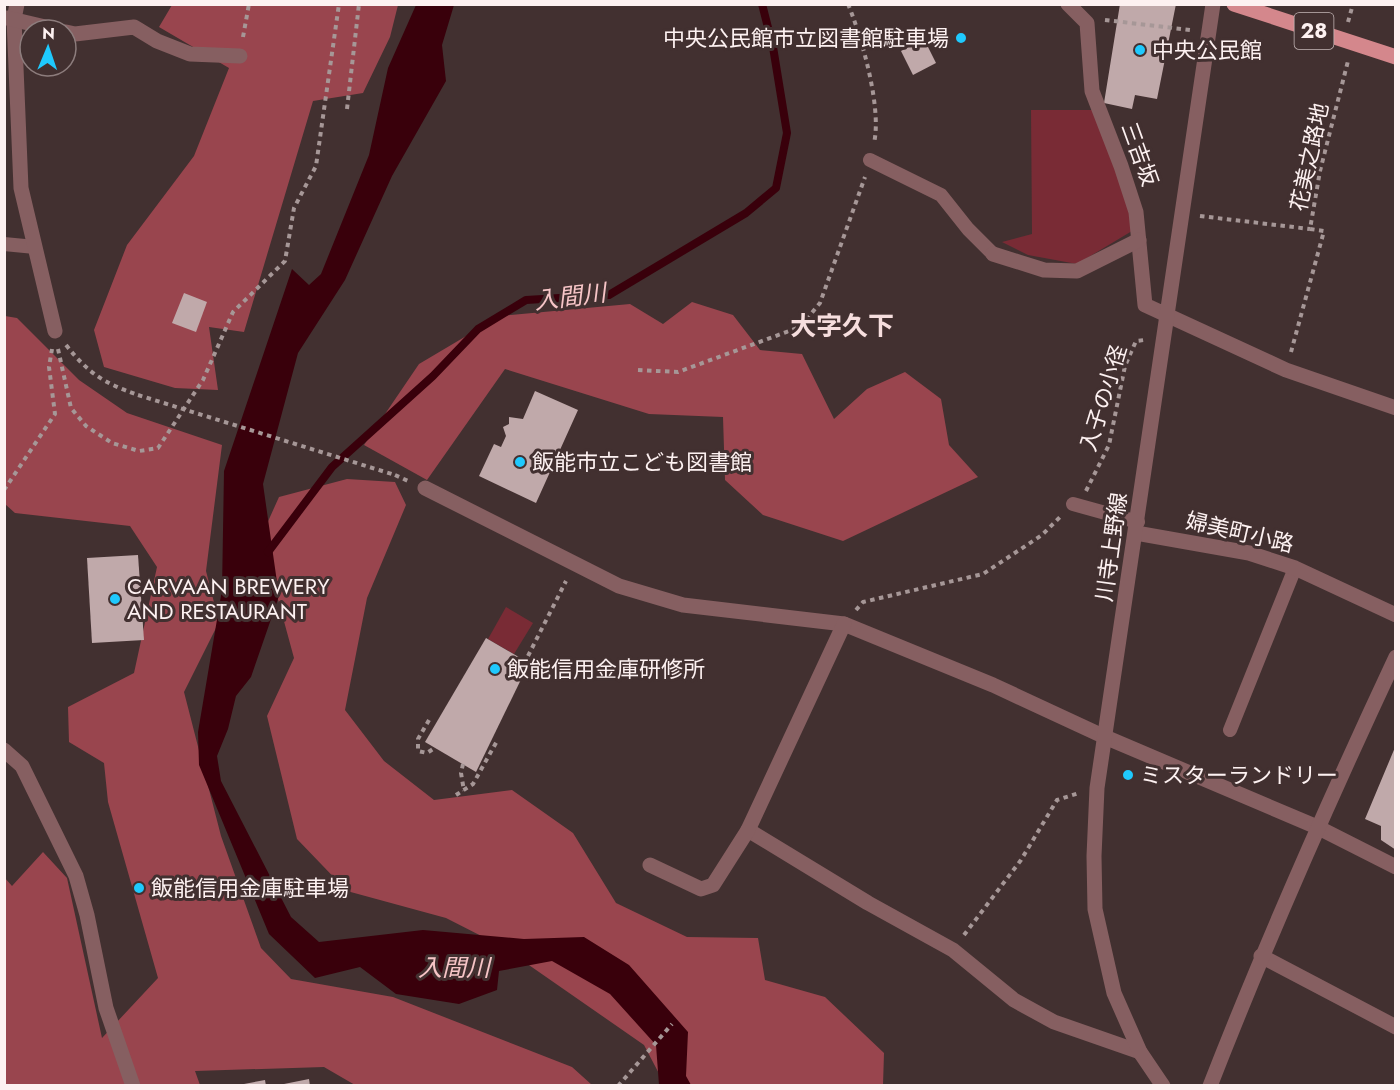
<svg xmlns="http://www.w3.org/2000/svg" width="1400" height="1090" font-family="Jost,'Noto Sans JP',sans-serif">
  <rect width="100%" height="100%" fill="#423030"/>
  <g fill="#792b35">
    <path d="M1031,110H1096L1132,217V231L1077,264L1028,255L1002,242L1032,234Z"/>
    <path d="M506,607L533,623L514,654L488,639Z"/>
  </g>
  <g fill="#99454e">
    <path d="M172,5H398L390,37L363,93L313,101L244,332L209,327L218,390L175,388L104,367L94,330L127,245L194,156L229,68L159,27Z"/>
    <path d="M692,302L733,315L760,350L802,354L834,419L867,389L905,372L941,399L949,445L978,477L843,541L763,515L725,480L723,417L649,414L505,369L427,480L364,445L419,364L500,316L630,304L663,324Z"/>
    <path d="M5,316L17,318L79,380L127,413L222,445L206,571L219,622L184,692L221,836L261,948L291,979L393,997L572,1067L592,1085H355L324,1067L195,1071L200,1085H5L4,877L12,886L43,852L67,878L102,1038L158,978L108,802L104,763L69,742L68,707L134,673L157,567L130,526L15,513L5,504Z"/>
    <path d="M347,479L395,482L406,505L367,598L345,710L384,761L434,800L512,790L573,833L616,903L687,937L758,938L765,980L825,997L884,1053L883,1085H665L644,1045L503,947L446,918L347,891L297,839L267,716L294,658L261,537L279,497Z"/>
  </g>
  <path fill="#39000b" d="M416,5H454L442,45L446,81L392,176L345,280L298,353L263,484L279,596L251,677L236,696L228,729L217,756L221,781L291,917L319,942L423,930L524,939L584,937L629,965L688,1032L686,1076L691,1085H659L656,1045L610,994L552,961L499,971L497,990L459,1004L396,994L360,967L315,978L269,934L199,765L198,732L222,590L224,471L292,269L309,285L321,274L369,155L388,68Z"/>
  <g fill="none" stroke-linecap="round" stroke-linejoin="round">
    <path stroke="#39000b" stroke-width="8" d="M268,552L332,467L433,376L478,329L526,300L609,295L746,213L776,188L787,133L773,47L762,4"/>
  </g>
  <g fill="#c0a9aa">
    <path d="M1120,4H1176L1157,99L1135,95L1132,109L1104,103Z"/>
    <path d="M924,39L936,63L913,75L901,51Z"/>
    <path d="M184,293L207,302L196,332L172,323Z"/>
    <path d="M535,391L578,410L536,503L479,476L494,444L501,447L506,436L503,427L509,424V417L523,419Z"/>
    <path d="M138,555L144,640L92,643L87,558Z"/>
    <path d="M486,638L529,663L476,772L425,742Z"/>
    <path d="M1396,745V850L1381,840V826L1365,819Z"/>
    <path d="M309,1079L310,1086H284V1084Z"/>
    <path d="M265,1080L266,1086H244V1084Z"/>
  </g>
  <g fill="none" stroke-linecap="round" stroke-linejoin="round">
    <g stroke="#a69797" stroke-width="4" stroke-dasharray="4.5 4.5" stroke-linecap="butt">
      <path d="M503,4H504"/>
      <path d="M848,4C862,38 882,108 874,143"/>
      <path d="M1105,20L1190,30"/>
      <path d="M1348,22L1353,4"/>
      <path d="M243,37L249,4"/>
      <path d="M347,109L359,4"/>
      <path d="M1200,216L1310,229"/>
      <path d="M66,345C89,374 104,383 138,395"/>
      <path d="M58,349L71,408L86,426L112,443L139,451L158,448L203,380L233,312L285,261L294,208L316,166L339,4"/>
      <path d="M1291,352L1324,231L1310,229L1320,171L1348,61"/>
      <path d="M638,370L678,372L800,327L820,303L865,177"/>
      <path d="M395,475L408,481"/>
      <path d="M4,490L55,414L49,367L52,349"/>
      <path d="M1086,491L1109,445L1125,366L1136,341L1144,340"/>
      <path d="M856,610L863,602L983,574L1042,535L1060,517"/>
      <path d="M528,656L566,581"/>
      <path d="M429,720L418,739V751L427,753L433,749"/>
      <path d="M463,764L461,773L464,791"/>
      <path d="M456,795L473,784L497,741"/>
      <path d="M964,935L1021,860L1057,800L1079,793"/>
      <path d="M618,1086L672,1024"/>
    </g>
    <g stroke="#865f61" stroke-width="14">
      <path d="M870,160L941,195L968,229L993,254"/>
      <path d="M4,244L35,247"/>
      <path d="M1073,504L1138,522"/>
      <path d="M1230,730L1295,568"/>
    </g>
    <g stroke="#865f61" stroke-width="15">
      <path d="M17,4L14,19L21,188L55,331"/>
      <path d="M1068,4L1087,23L1092,91L1121,166L1136,212L1145,305L1286,370L1396,408"/>
      <path d="M7,18L58,30"/>
      <path d="M66,32L75,34L134,27L157,41L190,54L240,56"/>
      <path d="M993,254L1044,270L1077,271L1139,240"/>
      <path d="M425,488L619,586L683,605L844,624L993,685L1105,737L1317,827L1396,867"/>
      <path d="M1136,533L1249,553L1295,568L1396,615"/>
      <path d="M748,830L868,903L953,950L1014,1000L1054,1022L1140,1052"/>
      <path d="M650,865L701,889L713,885L748,830L844,624"/>
      <path d="M1261,956L1396,1027"/>
      <path d="M1210,1086C1267,940 1330,798 1396,657"/>
    </g>
    <g stroke="#865f61" stroke-width="15">
      <path d="M4,750L22,766L76,876L87,915L106,1008L133,1086"/>
      <path d="M1163,1086L1140,1052L1114,993L1095,909L1094,856L1097,788L1213,4"/>
    </g>
    <path stroke="#d4878c" stroke-width="15" d="M1234,4L1396,57"/>
    <path stroke="#a69797" stroke-width="4" stroke-dasharray="4.5 4.5" stroke-linecap="butt" d="M138,395L395,475"/>
  </g>
  <g fill="#1fc9fd" stroke="#423030" stroke-width="2">
    <circle cx="961" cy="38" r="6"/>
    <circle cx="1140" cy="50" r="6"/>
    <circle cx="520" cy="462" r="6"/>
    <circle cx="115" cy="599" r="6"/>
    <circle cx="495" cy="669" r="6"/>
    <circle cx="1128" cy="775" r="6"/>
    <circle cx="139" cy="888" r="6"/>
  </g>
  <g text-anchor="middle" stroke-width="6" stroke-linejoin="round" paint-order="stroke">
    <rect fill="#423030" stroke="#c5b7b7" stroke-width="1.5" x="1294.5" y="13" width="39" height="36" rx="4.5"/>
    <g font-size="21" font-weight="bold" fill="#fdf1f1">
      <text x="1314" y="38">28</text>
    </g>
    <g font-size="22" fill="#fdf1f1" stroke="#423030" text-anchor="start">
      <text x="949" y="46" text-anchor="end">中央公民館市立図書館駐車場</text>
      <text x="1152" y="58">中央公民館</text>
      <text x="532" y="470">飯能市立こども図書館</text>
      <text x="127" y="594">CARVAAN BREWERY<tspan x="127" dy="25">AND RESTAURANT</tspan></text>
      <text x="507" y="677">飯能信用金庫研修所</text>
      <text x="1140" y="783">ミスターランドリー</text>
      <text x="151" y="896">飯能信用金庫駐車場</text>
    </g>
    <g font-size="22" fill="#fdf1f1" stroke="#423030">
      <text transform="translate(1140 154) rotate(70)" y="8">三吉坂</text>
      <text transform="translate(1309 157) rotate(-78)" y="8">花美之路地</text>
      <text transform="translate(1103 398) rotate(-73)" y="8">入子の小径</text>
      <text transform="translate(1240 532) rotate(13)" y="8">婦美町小路</text>
      <text transform="translate(1111 547) rotate(-82)" y="8">川寺上野線</text>
    </g>
    <g font-size="24" font-style="italic" fill="#f7c5c7" stroke="#423030">
      <text transform="translate(570 297) rotate(-7)" y="8">入間川</text>
      <text x="454" y="976">入間川</text>
    </g>
    <g font-size="26" font-weight="bold" fill="#f6dede" stroke="#423030">
      <text x="842" y="335">大字久下</text>
    </g>
  </g>
  <rect width="1400" height="1090" fill="none" stroke="#fdf1f1" stroke-width="12"/>
  <g transform="translate(48 48) rotate(2)"><circle r="28" fill="#423030" stroke="#8d7d7d" stroke-width="1.5"/>
  <path d="M0-4.5L10 22L0 15L-10 22Z" fill="#1fc9fd"/>
  <text y="-9" font-size="16" font-weight="bold" text-anchor="middle" fill="#fdf1f1">N</text>
  </g>
</svg>
